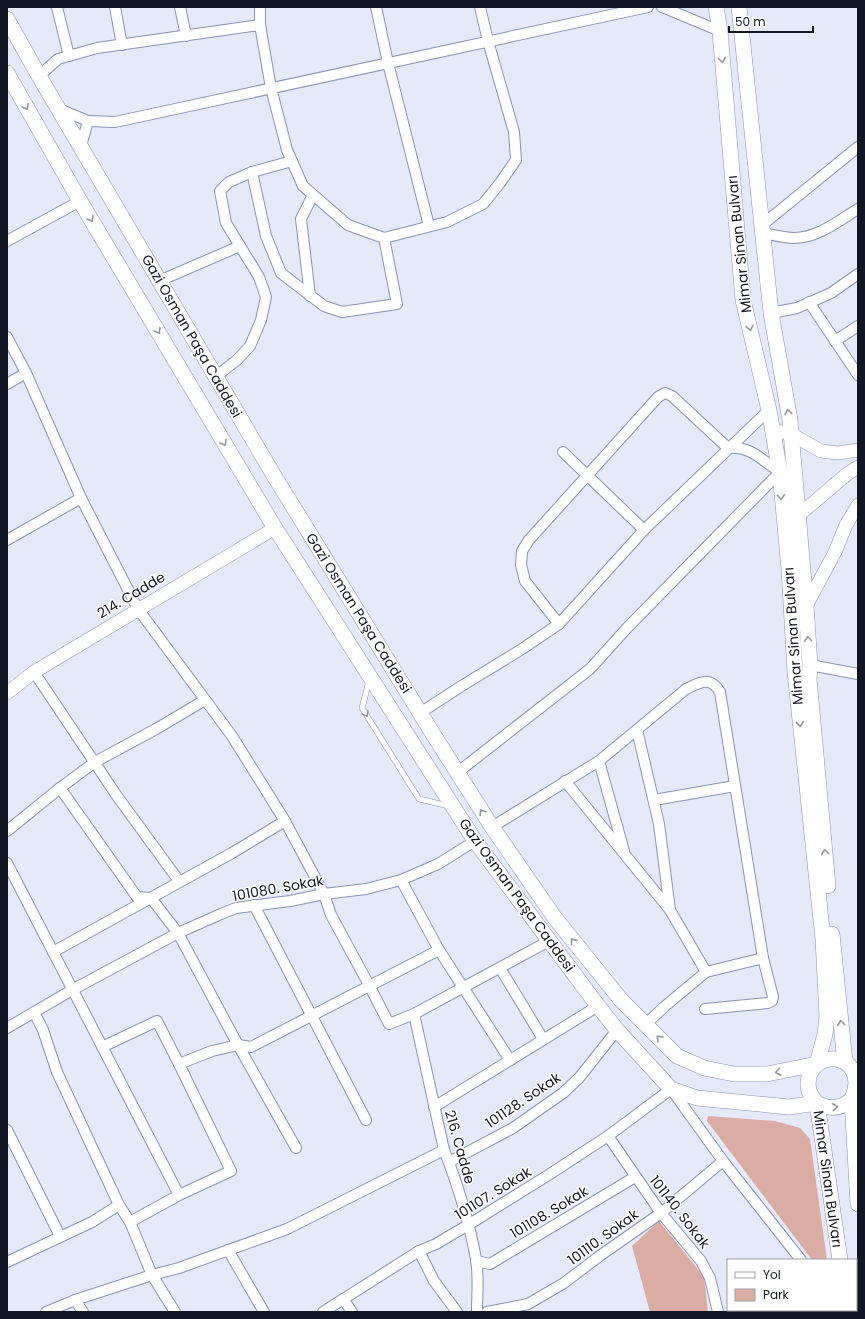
<svg xmlns="http://www.w3.org/2000/svg" width="865" height="1319" font-family="Poppins,sans-serif">
  <rect width="100%" height="100%" fill="#e5e9f9"/>
  <g fill="#dbada2">
    <path d="M708,1116L775,1121L800,1128L810,1139L827,1260H812L707,1121Z"/>
    <path d="M659,1221L704,1277L708,1312H650L632,1246Z"/>
  </g>
  <g fill="none" stroke-linecap="round" stroke-linejoin="round">
    <g stroke="#8992b6" stroke-width="6">
      <path id="service" d="M369,681L362,708L419,799L449,806"/>
    </g>
    <g stroke="#8992b6" stroke-width="12">
      <g id="minor">
        <path d="M57,7L69,56"/>
        <path d="M115,7L122,45"/>
        <path d="M180,7L186,36"/>
        <path d="M260,7V25L271,88L287,150L303,186L348,225L384,238L447,222L483,204L500,183L516,160L514,132L488,41L480,7"/>
        <path d="M376,7L388,63L429,226"/>
        <path d="M662,7L720,31"/>
        <path d="M39,76L58,59L97,48L260,25"/>
        <path d="M59,109L88,121L115,122L648,7"/>
        <path d="M81,146L88,121"/>
        <path d="M252,172L266,236L281,273L324,306L342,312L397,304L384,238"/>
        <path d="M762,225L858,147"/>
        <path d="M763,233C773,235 784,238 794,238C818,238 838,221 858,209"/>
        <path d="M7,241L80,201"/>
        <path d="M159,281L240,246"/>
        <path d="M310,296L301,219L313,195"/>
        <path d="M809,302L858,375"/>
        <path d="M771,313L797,308L831,293L858,274"/>
        <path d="M7,337L26,373L81,498L138,609L232,736L285,821L324,894L331,915L369,985L389,1024L414,1014L549,941"/>
        <path d="M835,341L858,326"/>
        <path d="M215,377L237,360L250,346L261,320L266,297L259,277L226,223L220,191L229,182L252,172L292,161"/>
        <path d="M7,384L26,373"/>
        <path d="M563,452L644,530"/>
        <path d="M7,540L81,498"/>
        <path d="M559,624L525,581L521,565L522,551L529,540L658,397L665,393L672,396L728,448C752,445 764,463 783,474"/>
        <path d="M810,665L858,674"/>
        <path d="M34,672L117,796L179,881"/>
        <path d="M420,713L460,687L522,649L559,624L644,530L769,410"/>
        <path d="M637,730L659,824L670,910"/>
        <path d="M599,761L624,851"/>
        <path d="M458,772L590,669L627,628L780,472"/>
        <path d="M565,781L670,910L706,972"/>
        <path d="M60,788L137,897L151,898L178,933L238,1045L296,1148"/>
        <path d="M654,800L735,786"/>
        <path d="M492,827L599,761L686,689C701,682 710,676 720,692L763,958L706,972L664,1007L645,1025"/>
        <path d="M7,831L60,788L95,762L156,729L205,700"/>
        <path d="M7,863L179,1195"/>
        <path d="M401,880L439,950L510,1060"/>
        <path d="M254,905L366,1120"/>
        <path d="M53,952L232,853L285,821"/>
        <path d="M500,968L543,1039"/>
        <path d="M705,1009L768,1003L772,1001L773,997L763,958"/>
        <path d="M34,1012L43,1030L57,1072L119,1205L130,1222L152,1275L175,1312"/>
        <path d="M414,1014L444,1150C457,1182 470,1225 476,1259C479,1276 477,1295 477,1312"/>
        <path d="M7,1028L72,990L178,933L221,914L236,908L290,901L324,894L366,889L401,880L438,864L475,841"/>
        <path d="M102,1047L157,1021L179,1064L231,1171L179,1195L130,1222"/>
        <path d="M179,1064L212,1051L238,1045L251,1047L439,950"/>
        <path d="M434,1107L598,1006"/>
        <path d="M7,1130L60,1236"/>
        <path d="M608,1136L661,1213L701,1261L710,1278L718,1312"/>
        <path d="M449,1162L513,1128L563,1093L579,1078L617,1030"/>
        <path d="M228,1250L264,1312"/>
        <path d="M419,1251L434,1281L457,1312"/>
        <path d="M476,1261L490,1264L635,1177"/>
        <path d="M7,1262L92,1222L119,1205"/>
        <path d="M343,1299L352,1312"/>
        <path d="M75,1300L83,1312"/>
        <path d="M835,1310L836,1312"/>
        <path d="M46,1312L75,1300L152,1275L179,1268L287,1229L444,1150"/>
        <path d="M323,1312L419,1251L436,1244L468,1225L550,1174L608,1136L671,1089L723,1161L801,1260"/>
        <path d="M487,1312L528,1304L564,1283L601,1255L661,1213L723,1161"/>
      </g>
    </g>
    <g stroke="#8992b6" stroke-width="14">
      <g id="tertiary">
        <path d="M773,430L791,434L821,451L838,453L858,450"/>
        <path d="M792,521L847,474L858,467"/>
        <path d="M806,606L835,552L846,525L858,505"/>
        <path d="M7,693L34,672L275,528"/>
      </g>
    </g>
    <g stroke="#8992b6" stroke-width="16">
      <g id="secondary">
        <path d="M716,7L720,31L743,300L769,410L780,472L789,569L795,672L823,939L827,1016L825,1034L817,1064L812,1070L809,1076L808,1084L809,1091L812,1097L817,1103L840,1260"/>
        <path d="M739,7L771,313L790,420L806,606L810,665L809,679L828,886"/>
        <path d="M7,19L39,76L273,474L433,734L492,827L555,918L621,1000L677,1056L704,1068L734,1074H767L817,1064C843,1048 865,1072 852,1099L858,1204"/>
        <path d="M7,73L80,201L275,528L475,841L598,1006L617,1030L671,1089L697,1098L789,1107L817,1103"/>
        <path d="M832,934L845,1062"/>
        <path d="M817,1103C830,1110 841,1109 852,1099"/>
        <path d="M848,1310L849,1312"/>
      </g>
    </g>
    <use href="#service" stroke="#fff" stroke-width="5"/>
    <use href="#minor" stroke="#fff" stroke-width="10"/>
    <use href="#tertiary" stroke="#fff" stroke-width="13"/>
    <use href="#secondary" stroke="#fff" stroke-width="15"/>
  </g>
  <defs><path id="oneway-chevron" d="M-2-3.5L2.5 0L-2 3.5" fill="none" stroke-width="1.6" stroke-linecap="round" stroke-linejoin="round"/></defs>
  <g stroke="#94969c">
    <use href="#oneway-chevron" transform="translate(722 60) rotate(85)"/>
    <use href="#oneway-chevron" transform="translate(26 107) rotate(60)"/>
    <use href="#oneway-chevron" transform="translate(91 219) rotate(59)"/>
    <use href="#oneway-chevron" transform="translate(750 328) rotate(77)"/>
    <use href="#oneway-chevron" transform="translate(158 331) rotate(59)"/>
    <use href="#oneway-chevron" transform="translate(788 412) rotate(-100)"/>
    <use href="#oneway-chevron" transform="translate(224 443) rotate(59)"/>
    <use href="#oneway-chevron" transform="translate(781 497) rotate(86)"/>
    <use href="#oneway-chevron" transform="translate(808 639) rotate(-94)"/>
    <use href="#oneway-chevron" transform="translate(366 714) rotate(59)"/>
    <use href="#oneway-chevron" transform="translate(800 724) rotate(84)"/>
    <use href="#oneway-chevron" transform="translate(482 812) rotate(-122)"/>
    <use href="#oneway-chevron" transform="translate(825 852) rotate(-95)"/>
    <use href="#oneway-chevron" transform="translate(573 941) rotate(-129)"/>
    <use href="#oneway-chevron" transform="translate(841 1023) rotate(-96)"/>
    <use href="#oneway-chevron" transform="translate(659 1038) rotate(-136)"/>
    <use href="#oneway-chevron" transform="translate(778 1072) rotate(169)"/>
    <use href="#oneway-chevron" transform="translate(835 1107) rotate(-7)"/>
  </g>
  <g text-anchor="middle" stroke-width="3" stroke-linejoin="round" paint-order="stroke">
    <g font-size="14" fill="#121523" stroke="#fff">
      <text transform="translate(739 244) rotate(-96)" y="5">Mimar Sinan Bulvarı</text>
      <text transform="translate(192 336) rotate(60)" y="5">Gazi Osman Paşa Caddesi</text>
      <text transform="translate(131 595) rotate(-31)" y="5">214. Cadde</text>
      <text transform="translate(359 613) rotate(58)" y="5">Gazi Osman Paşa Caddesi</text>
      <text transform="translate(793 636) rotate(-94)" y="5">Mimar Sinan Bulvarı</text>
      <text transform="translate(278 888) rotate(-10)" y="5">101080. Sokak</text>
      <text transform="translate(517 895) rotate(54)" y="5">Gazi Osman Paşa Caddesi</text>
      <text transform="translate(523 1100) rotate(-34)" y="5">101128. Sokak</text>
      <text transform="translate(460 1147) rotate(74)" y="5">216. Cadde</text>
      <text transform="translate(828 1179) rotate(82)" y="5">Mimar Sinan Bulvarı</text>
      <text transform="translate(493 1193) rotate(-32)" y="5">101107. Sokak</text>
      <text transform="translate(549 1212) rotate(-31)" y="5">101108. Sokak</text>
      <text transform="translate(680 1212) rotate(52)" y="5">101140. Sokak</text>
      <text transform="translate(603 1237) rotate(-36)" y="5">101110. Sokak</text>
    </g>
  </g>
  <rect width="865" height="1319" fill="none" stroke="#121523" stroke-width="16"/>
  <rect x="727" y="1259" width="130" height="52" fill="#ffffff" stroke="#a0a1a7"/>
  <rect x="735" y="1272" width="20" height="6" fill="#ffffff" stroke="#a0a1a7"/>
  <text x="763" y="1279" font-size="12" fill="#121523">Yol</text>
  <rect x="735" y="1289" width="20" height="12" fill="#dbada2" stroke="#a0a1a7"/>
  <text x="763" y="1299" font-size="12" fill="#121523">Park</text>
  <path d="M729 26v6h84v-6" fill="none" stroke="#121523" stroke-width="2"/>
  <text x="735" y="26" font-size="12" fill="#121523" stroke="#ffffff" stroke-width="3" paint-order="stroke">50 m</text>
</svg>
